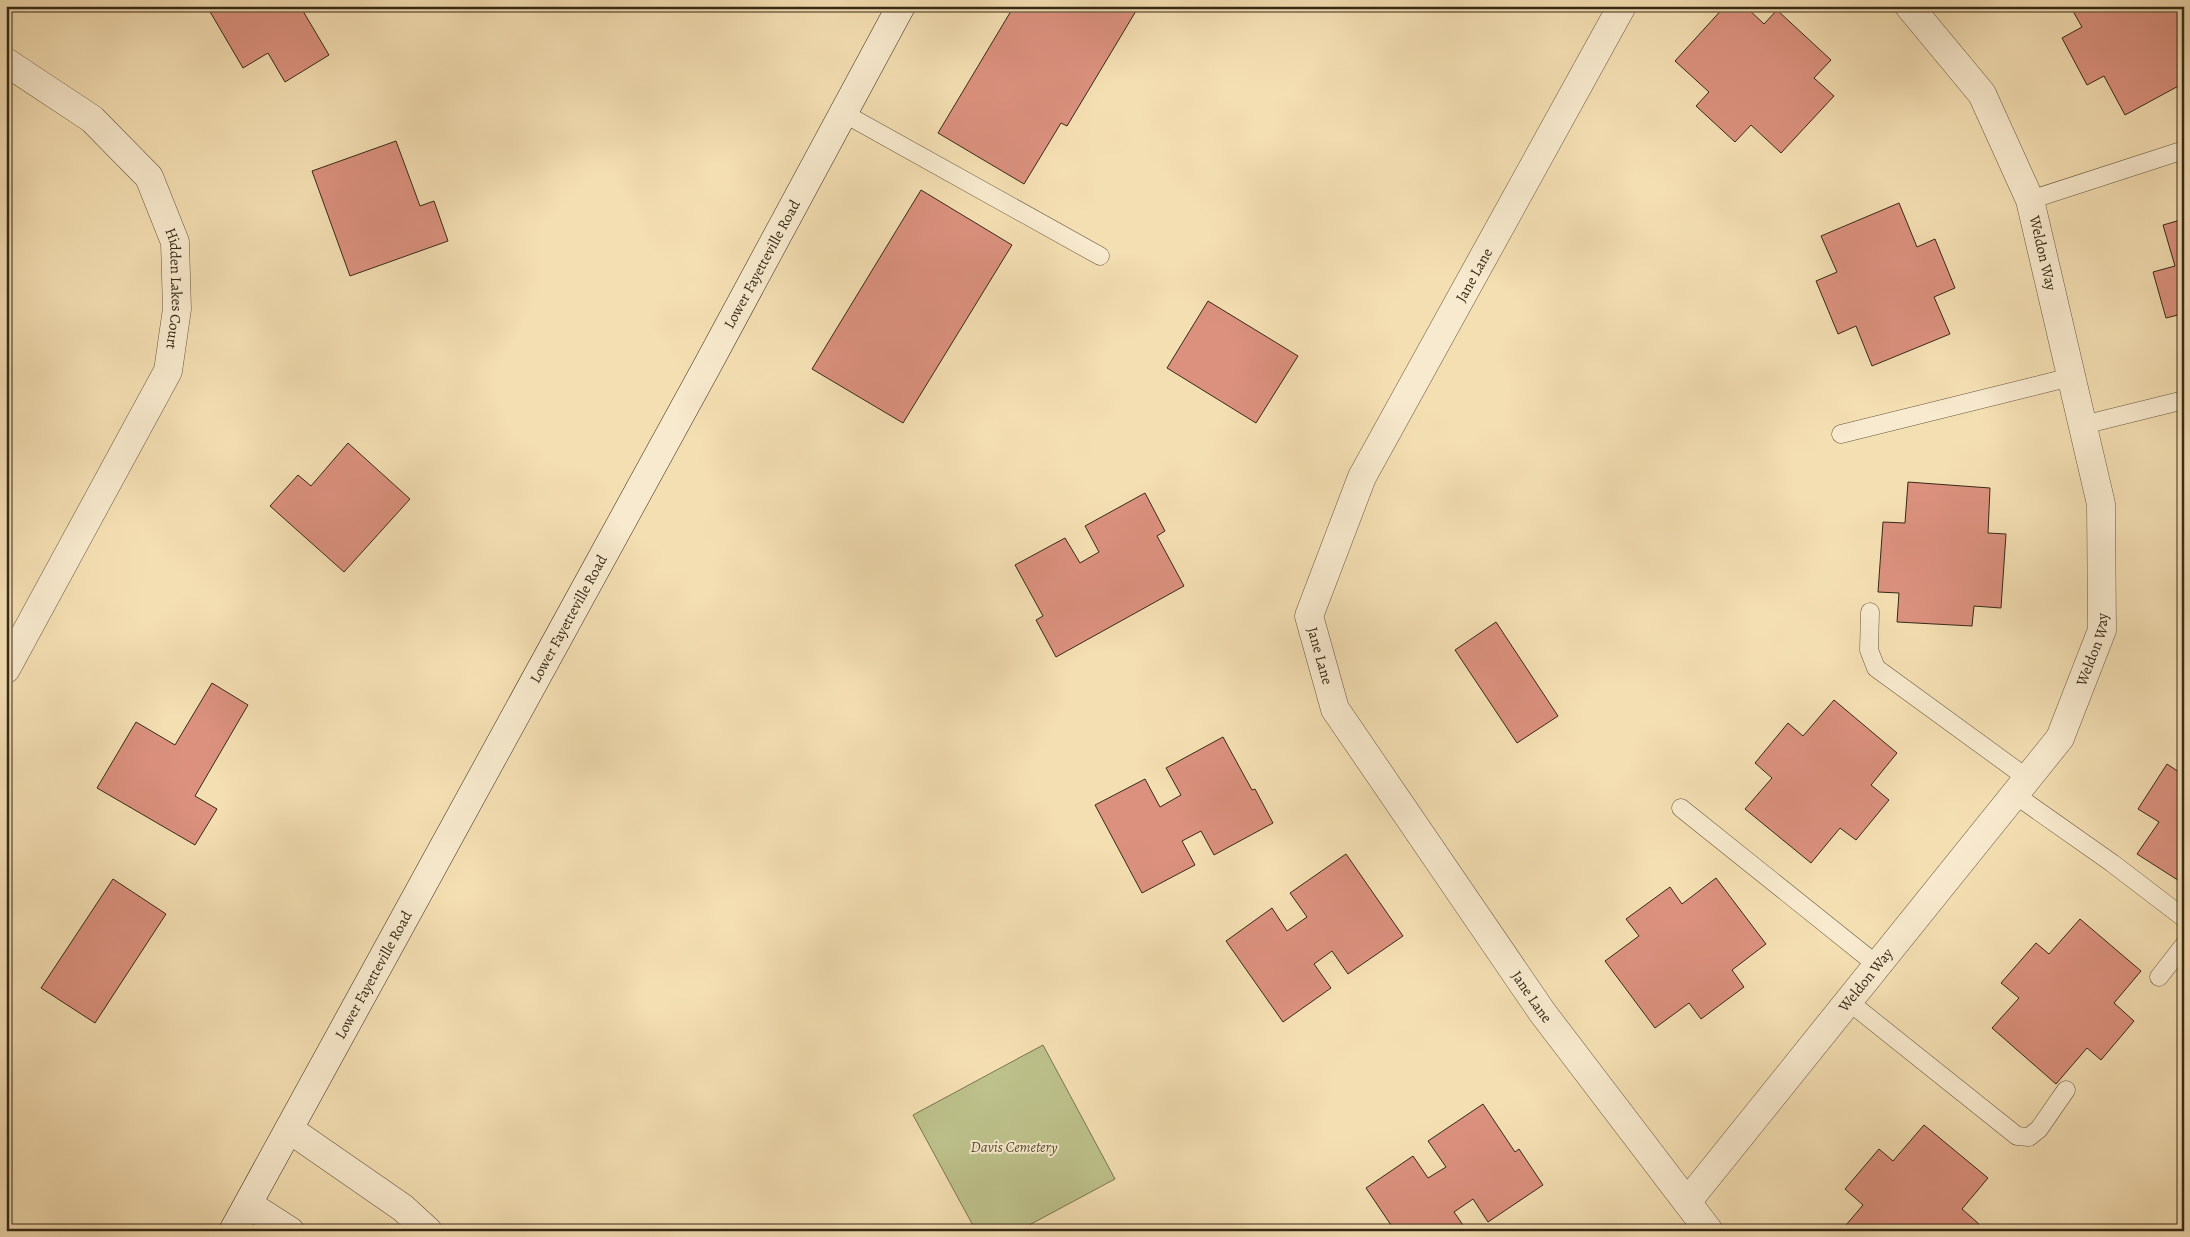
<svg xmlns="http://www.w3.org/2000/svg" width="2190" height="1237" font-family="Alegreya,serif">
  <rect width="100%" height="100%" fill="#f4dfb3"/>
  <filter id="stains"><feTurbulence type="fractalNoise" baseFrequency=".004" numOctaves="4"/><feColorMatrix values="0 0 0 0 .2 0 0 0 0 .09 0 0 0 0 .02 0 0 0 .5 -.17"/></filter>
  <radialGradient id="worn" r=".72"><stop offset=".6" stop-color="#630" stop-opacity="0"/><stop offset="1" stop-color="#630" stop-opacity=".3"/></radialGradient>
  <path fill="#bdc18b" stroke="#7a7551" d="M1043,1045L1115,1179L1018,1231H976L913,1115Z"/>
  <g fill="#db917e" stroke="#362917">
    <path d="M216,6H300L329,55L285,82L268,53L243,68L209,10Z"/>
    <path d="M1014,6H1139L1067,126L1061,123L1024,184L938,133Z"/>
    <path d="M1725,6H1745L1764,24L1777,10L1831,60L1814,78L1834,96L1781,153L1751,125L1735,142L1696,106L1709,92L1675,61Z"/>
    <path d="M2070,6H2184V36L2179,39L2184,48V83L2125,115L2104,76L2087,85L2062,38L2082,27Z"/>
    <path d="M396,141L420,206L434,201L448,241L350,276L312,171Z"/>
    <path d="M921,190L1012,245L903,423L812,369Z"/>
    <path d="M1899,203L1917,247L1935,239L1955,288L1934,297L1950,334L1872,366L1856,326L1838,334L1816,281L1837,272L1821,236Z"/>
    <path d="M2184,219V321L2182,314L2166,318L2153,272L2175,266L2163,225Z"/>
    <path d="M1208,301L1298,356L1256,423L1167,368Z"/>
    <path d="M348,443L410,499L344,572L270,506L298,475L311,486Z"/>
    <path d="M1908,482L1990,488L1988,533L2006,534L2001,608L1974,606L1972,626L1897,622L1899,593L1878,592L1883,522L1905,523Z"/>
    <path d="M1145,493L1165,531L1157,536L1184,586L1056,657L1036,620L1043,616L1015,565L1065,538L1080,563L1099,552L1085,526Z"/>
    <path d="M1496,622L1558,716L1517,743L1455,650Z"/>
    <path d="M212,683L248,705L195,796L217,809L195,845L97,788L136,722L175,745Z"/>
    <path d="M1834,700L1897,753L1871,785L1889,800L1856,840L1840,828L1811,863L1745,809L1772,778L1755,763L1788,723L1803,736Z"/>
    <path d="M1223,737L1252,790L1255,789L1273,823L1214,855L1201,831L1182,841L1195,865L1142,893L1095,805L1145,779L1160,807L1181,795L1166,768Z"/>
    <path d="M2167,764L2182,774L2184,771V884L2137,854L2159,822L2138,809Z"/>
    <path d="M1346,854L1403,936L1348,974L1332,951L1314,964L1331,988L1283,1022L1226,941L1272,908L1287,931L1307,917L1290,893Z"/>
    <path d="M1716,878L1766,944L1732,970L1744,987L1701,1019L1689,1003L1655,1028L1605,961L1639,936L1626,919L1670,887L1682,904Z"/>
    <path d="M113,879L166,914L95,1023L41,988Z"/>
    <path d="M2080,919L2141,971L2114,1003L2134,1021L2101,1060L2087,1048L2056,1084L1992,1028L2019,998L2001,983L2036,943L2049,954Z"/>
    <path d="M1483,1104L1515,1152L1519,1149L1543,1185L1488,1222L1473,1199L1454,1212L1467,1231H1395L1366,1188L1413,1156L1428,1178L1446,1167L1428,1141Z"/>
    <path d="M1924,1125L1988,1178L1962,1209L1979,1224L1973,1231H1841L1863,1205L1845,1189L1879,1149L1893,1161Z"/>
  </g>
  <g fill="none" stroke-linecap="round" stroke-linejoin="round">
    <g stroke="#66563e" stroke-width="19">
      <g id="lane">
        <path d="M845,114L1100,256"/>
        <path d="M2030,200L2184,150"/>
        <path d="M2083,425L2184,400"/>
        <path d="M1841,434L2071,377"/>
        <path d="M1870,612L1869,650L1876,668L2027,778"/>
        <path d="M2014,794L2112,863L2184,918"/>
        <path d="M1681,808L1877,965"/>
        <path d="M2159,977L2184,945"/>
        <path d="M1848,1001L2017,1136L2029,1137L2039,1129L2066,1090"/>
      </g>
    </g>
    <g stroke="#66563e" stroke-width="29">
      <g id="street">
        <path id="s1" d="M1622,6L1362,477L1309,616L1335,709L1542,1012L1709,1231"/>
        <path id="s2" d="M6,62L92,119L149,177L175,242L177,309L168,371L6,669"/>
        <path d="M289,1129L403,1208L428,1231"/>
        <path id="s3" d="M1687,1202L2060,738L2102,630L2101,504L2030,200L1982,94L1909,6"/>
        <path d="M248,1204L290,1231"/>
      </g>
    </g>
    <g stroke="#362917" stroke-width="29">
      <g id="secondary">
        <path id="s4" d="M233,1231L706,368L901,6"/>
      </g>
    </g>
    <use href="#lane" stroke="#f8eace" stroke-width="18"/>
    <use href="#street" stroke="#f8eace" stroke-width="28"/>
    <use href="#secondary" stroke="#f8eace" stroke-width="28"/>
  </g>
  <g text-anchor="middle" stroke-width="4" stroke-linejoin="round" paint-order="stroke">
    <g font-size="15" fill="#362917" stroke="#f8eace">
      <text transform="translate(2043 253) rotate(77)" y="5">Weldon Way</text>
      <text dy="5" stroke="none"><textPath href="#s4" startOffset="1102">Lower Fayetteville Road</textPath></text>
      <text transform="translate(1474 275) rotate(-61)" y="5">Jane Lane</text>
      <text dy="5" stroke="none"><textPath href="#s2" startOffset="301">Hidden Lakes Court</textPath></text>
      <text dy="5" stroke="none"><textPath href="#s4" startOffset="698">Lower Fayetteville Road</textPath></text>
      <text dy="5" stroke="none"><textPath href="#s3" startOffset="690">Weldon Way</textPath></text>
      <text dy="5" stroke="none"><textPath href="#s1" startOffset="728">Jane Lane</textPath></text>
      <text dy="5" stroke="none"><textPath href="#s4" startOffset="292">Lower Fayetteville Road</textPath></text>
      <text dy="5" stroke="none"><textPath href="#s3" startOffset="285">Weldon Way</textPath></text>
      <text dy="5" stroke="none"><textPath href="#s1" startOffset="1132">Jane Lane</textPath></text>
    </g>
    <g font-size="15" font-style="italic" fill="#584f34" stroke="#f8eace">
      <text x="1014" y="1152">Davis Cemetery</text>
    </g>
  </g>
  <rect width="2190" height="1237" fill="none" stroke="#f4dfb3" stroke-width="25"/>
  <rect x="8" y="8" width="2175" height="1222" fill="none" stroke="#362917" stroke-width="2.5"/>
  <rect x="12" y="12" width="2165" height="1212" fill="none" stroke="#362917"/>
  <rect width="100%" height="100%" filter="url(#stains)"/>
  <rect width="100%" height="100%" fill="url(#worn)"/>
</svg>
